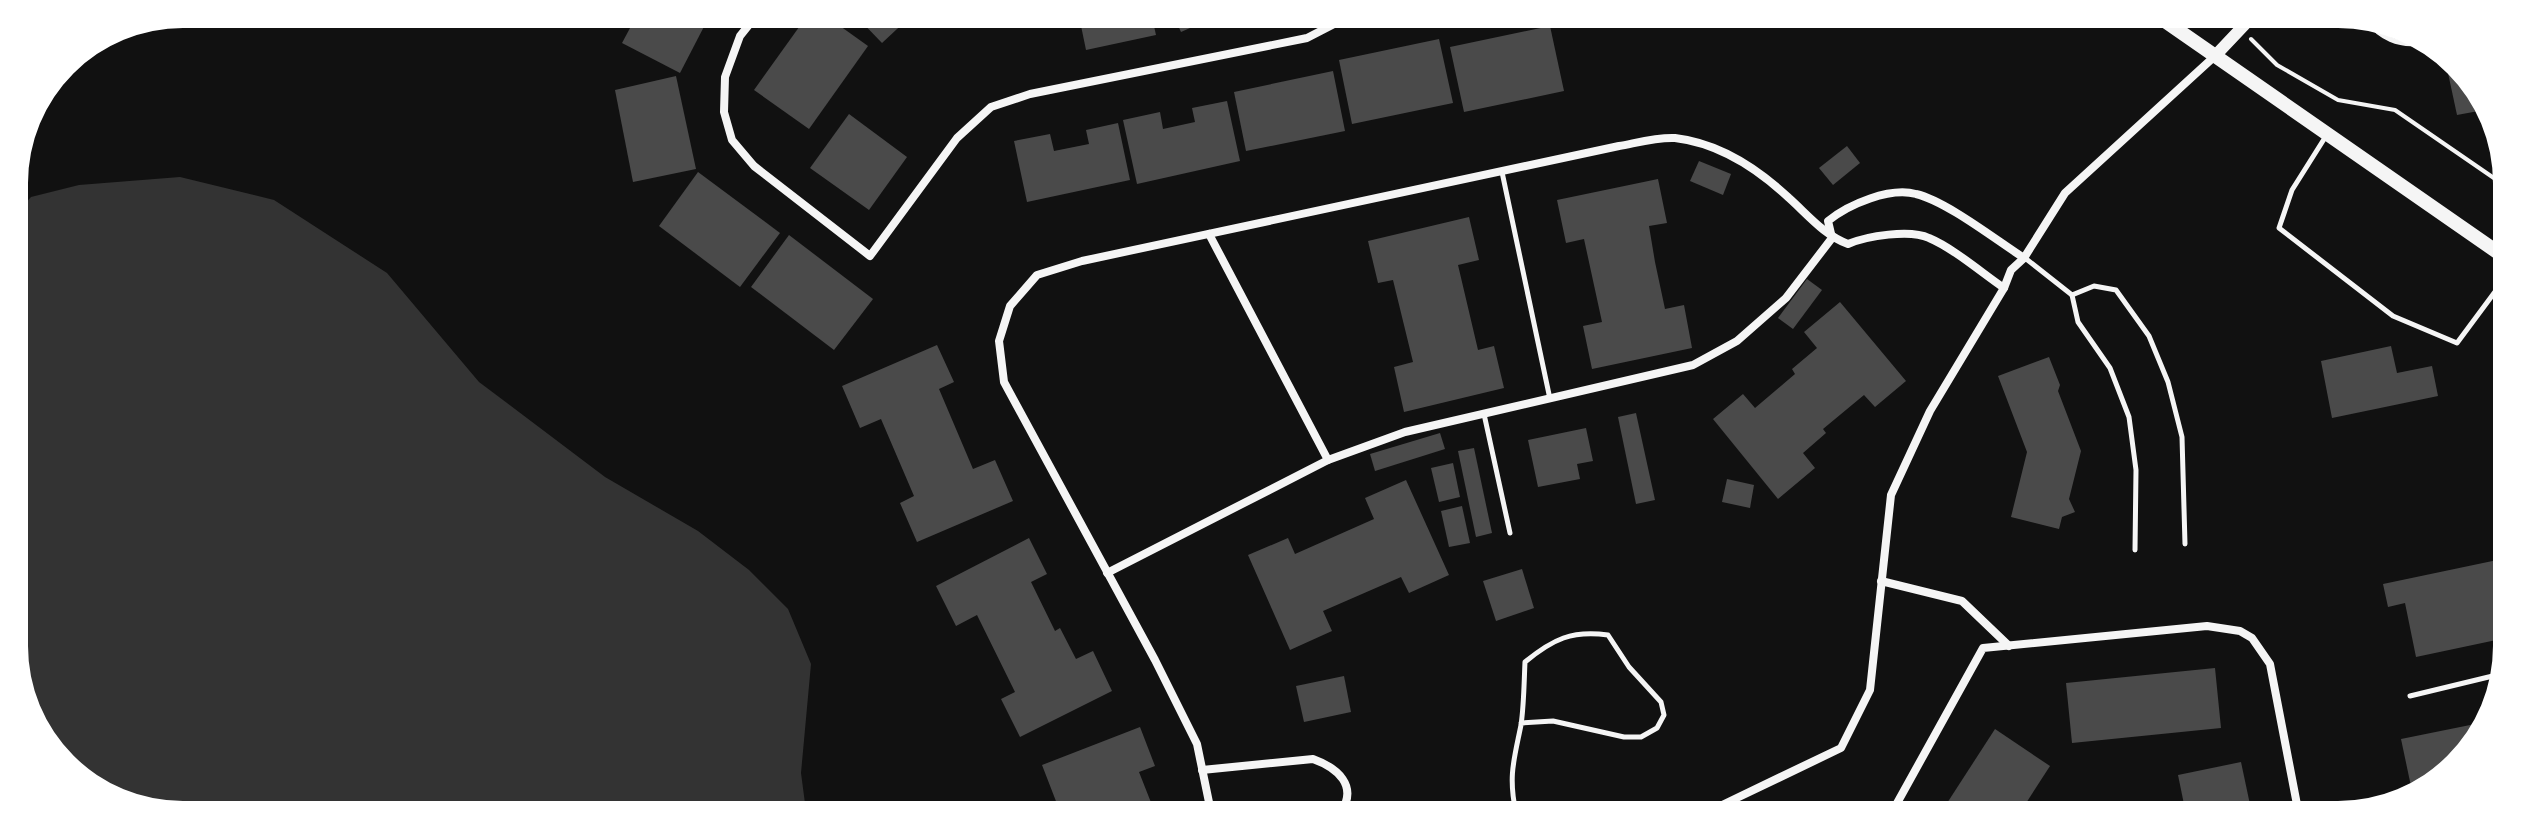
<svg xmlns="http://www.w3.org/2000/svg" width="2521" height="829" font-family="Rubik,sans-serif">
  <rect width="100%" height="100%" fill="#111"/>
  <path fill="#333" d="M180,177L274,200L387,273L479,382L605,477L698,531L749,570L788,609L811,664L801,773L806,811L139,809L56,758L17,679L15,215L31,197L79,185Z"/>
  <g fill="#4a4a4a">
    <path d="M637,15H710L680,73L622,43Z"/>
    <path d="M807,16H826L868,46L809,129L754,90Z"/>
    <path d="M856,16H911L882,43Z"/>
    <path d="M1079,16L1152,17L1156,35L1086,50Z"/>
    <path d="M1174,17H1215L1181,32Z"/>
    <path d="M1550,26L1564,91L1464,112L1450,47Z"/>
    <path d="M1439,39L1453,103L1352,124L1339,60Z"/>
    <path d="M2445,59L2465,71L2484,110L2457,115Z"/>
    <path d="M1333,71L1345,131L1246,151L1234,92Z"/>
    <path d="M676,76L696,169L633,182L615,90Z"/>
    <path d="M1227,101L1240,161L1137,184L1123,120L1160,112L1163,129L1195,122L1192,108Z"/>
    <path d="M849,114L907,157L869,210L810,168Z"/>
    <path d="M1118,123L1130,180L1027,202L1014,141L1050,134L1054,151L1089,144L1086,130Z"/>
    <path d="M1847,146L1860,163L1833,185L1819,168Z"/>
    <path d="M1699,161L1731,174L1723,195L1690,181Z"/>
    <path d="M698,172L780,233L740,287L659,226Z"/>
    <path d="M1658,179L1667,223L1649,226L1655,262L1665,309L1684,305L1692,348L1592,369L1583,326L1602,322L1584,239L1566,243L1557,200Z"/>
    <path d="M1469,217L1479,260L1458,265L1478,350L1494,346L1504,388L1404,412L1394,367L1413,362L1393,280L1378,283L1368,241Z"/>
    <path d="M789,235L873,299L834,350L751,287Z"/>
    <path d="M1807,279L1822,290L1793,329L1778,318Z"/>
    <path d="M1840,302L1906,381L1875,407L1864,395L1823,429L1826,433L1803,453L1815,468L1778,499L1713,419L1743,394L1755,408L1795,374L1792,369L1817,348L1804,332Z"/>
    <path d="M937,345L954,382L939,389L973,469L995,460L1013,501L917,542L900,503L914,496L881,419L860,428L842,386Z"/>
    <path d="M2391,346L2397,373L2432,366L2438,396L2332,418L2321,361Z"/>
    <path d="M2049,357L2060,385L2058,391L2081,451L2069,499L2075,512L2062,517L2059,529L2011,517L2027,452L1998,376Z"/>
    <path d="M1636,413L1655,500L1636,504L1618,417Z"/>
    <path d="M1586,428L1593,461L1577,464L1580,479L1538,487L1528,440Z"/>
    <path d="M1440,433L1445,449L1375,471L1370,454Z"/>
    <path d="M1474,448L1492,533L1476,537L1458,451Z"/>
    <path d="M1453,463L1460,497L1439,502L1431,468Z"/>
    <path d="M1727,479L1754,485L1750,508L1722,502Z"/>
    <path d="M1406,480L1449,575L1409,593L1401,577L1323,611L1332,631L1290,650L1248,555L1288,538L1295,554L1374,519L1365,498Z"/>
    <path d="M1462,506L1470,543L1449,547L1441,511Z"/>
    <path d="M1029,538L1047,574L1031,582L1055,631L1060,628L1076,659L1093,651L1112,691L1020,737L1001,699L1015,692L977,615L956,626L936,586Z"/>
    <path d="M2502,559L2501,639L2416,657L2405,603L2388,607L2383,584Z"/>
    <path d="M1522,569L1534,608L1496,621L1483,581Z"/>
    <path d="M2215,668L2221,728L2072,743L2066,683Z"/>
    <path d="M1344,676L1351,712L1304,722L1296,686Z"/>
    <path d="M2480,723L2441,780L2412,791L2401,739Z"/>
    <path d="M1140,727L1155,766L1139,772L1152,805L1145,808L1147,812L1081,811L1077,801L1059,809L1042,765Z"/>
    <path d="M1995,729L2050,766L2019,814H1940Z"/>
    <path d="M2241,762L2252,814H2186L2178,775Z"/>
  </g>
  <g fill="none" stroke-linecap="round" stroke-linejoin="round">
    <path stroke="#f5f5f5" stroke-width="4" d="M2251,39L2277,65L2338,100L2395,110L2504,185"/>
    <g stroke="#f5f5f5" stroke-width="5">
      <path d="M2367,20C2380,38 2399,46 2420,43"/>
      <path d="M2326,136L2292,190L2279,228L2393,316L2457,343L2503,281"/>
      <path d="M1502,172L1550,399"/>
      <path d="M2025,258L2072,295L2094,286L2116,290L2149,336L2168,382L2182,437L2185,544"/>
      <path d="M2072,295L2078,322L2110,368L2129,417L2136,470L2135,550"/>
      <path d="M1484,414L1510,533"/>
      <path d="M2410,696L2501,674"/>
      <path d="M1516,813C1508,776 1514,760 1521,725C1524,705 1524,682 1525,662C1553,639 1572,630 1608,635L1629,667L1661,702L1664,715L1657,728L1641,737H1624L1553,721L1521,723"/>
    </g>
    <g stroke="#f5f5f5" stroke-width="8">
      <path d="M756,16L740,36L725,77L724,112L732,140L754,166L870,256L957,138L991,107L1030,94L1307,38L1338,22L1342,17"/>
      <path d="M1209,234L1328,460"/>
      <path d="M1107,573L1328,460L1405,432L1693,365L1737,341L1786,298L1832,238L1828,221C1849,204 1890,187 1916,194C1946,201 1996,240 2024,258"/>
      <path d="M1881,581L1962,601L2009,646"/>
      <path d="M1202,770L1313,759C1338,768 1358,786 1341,812"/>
      <path d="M1211,812L1197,744L1155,660L1004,382L999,341L1010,306L1037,275L1082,261L1619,146C1636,143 1657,137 1675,138C1718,143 1758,169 1789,198C1808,215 1824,235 1848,244C1867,236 1910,229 1929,238C1953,248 1982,273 2004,288"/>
      <path d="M1608,813L1718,807L1841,748L1870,690L1891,495L1930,411L2004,288L2011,270L2024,258L2065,193L2215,56"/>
      <path d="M1891,814L1983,648L2207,626L2240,631L2252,638L2270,664L2299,815"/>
    </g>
    <path stroke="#f5f5f5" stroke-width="12" d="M2215,56L2249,20"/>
    <path stroke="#f5f5f5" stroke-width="14" d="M2162,19L2503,256"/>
  </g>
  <path d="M0 0H2521V829H0ZM183 28H2338A155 155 0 0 1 2493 183V646A155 155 0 0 1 2338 801H183A155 155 0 0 1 28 646V183A155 155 0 0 1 183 28Z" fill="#fff" fill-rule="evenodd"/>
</svg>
